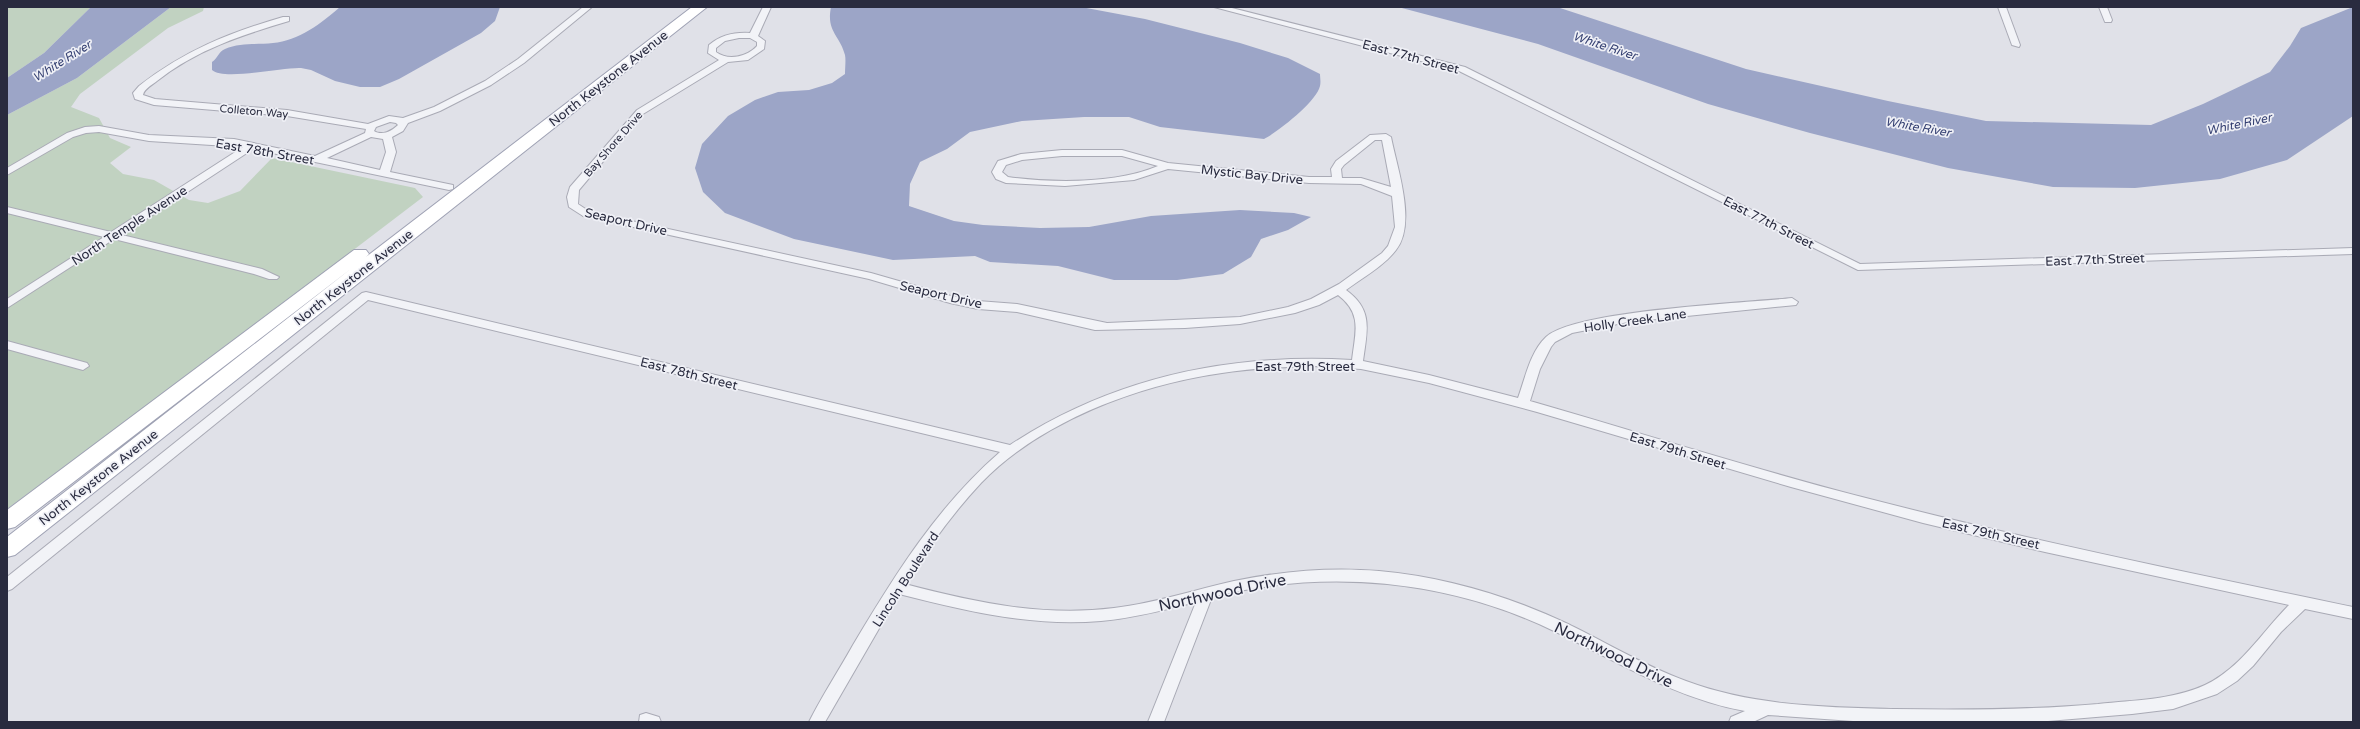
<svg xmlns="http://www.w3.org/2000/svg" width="2360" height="729" font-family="'Varela Round',sans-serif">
  <rect width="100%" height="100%" fill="#e0e1e8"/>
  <g fill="#c1d2c1">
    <path d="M7,7H91L44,53L7,78Z"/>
    <path d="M171,7H204L203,11L168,28L80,94L71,107L99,118L110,138L131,147L110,163L123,174L154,180L189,200L208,203L240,191L272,158L415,188L423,197L188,376L7,509V115L77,78Z"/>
  </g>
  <g fill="#9ca5c7">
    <path d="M91,7H171L77,78L7,115V78L44,53Z"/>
    <path d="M340,7H500L495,21L481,33L399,79L380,87H360L335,81L311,70L301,68C282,67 224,81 212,70V62C218,58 218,52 225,49C240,42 257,45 273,43C298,41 322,23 340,7Z"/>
    <path d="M831,7H1081L1145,19L1240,43L1288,58L1320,74C1320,77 1321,82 1320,86C1317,101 1278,132 1264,139L1160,127L1129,117H1084L1022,121L970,132L947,149L920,162L910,184L909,206L954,221L983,225L1040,228L1089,227L1151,216L1240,210L1294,213L1311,217L1288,230L1261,239L1251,257L1223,274L1177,280H1114L1058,266L990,262L975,256L893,260L794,239L725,213L703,192L695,168L702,144L728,116L755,100L778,92L809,90L832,83L845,74C845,68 846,60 845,55C840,35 826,32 831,7Z"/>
    <path d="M1398,7H1557L1746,69L1888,101L1986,121L2151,125L2203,104L2270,72L2290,46L2301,28L2353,7V116L2287,160L2220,179L2135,188L2053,187L1948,168L1810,133L1708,104L1538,44Z"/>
  </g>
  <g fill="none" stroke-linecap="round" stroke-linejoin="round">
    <g stroke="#a9aab5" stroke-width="2">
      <g id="street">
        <path d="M583,7H592L524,63L491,85L440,111L408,123L403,131L392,137L396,152L390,172L453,185V189L449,190L253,149L122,235L262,269L279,277L277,279H269L254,274L114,239L7,308V299L104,237L7,213V207L111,232L243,147L149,141L99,132L86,133L73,137L7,175V168L67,133L85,127L99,126L149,135L234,139L315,156L365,133L366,129L287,116L154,105L135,99L133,93L139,86C184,51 228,33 283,17H289V21C242,35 196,50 157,81C152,85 144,89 143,95L155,99L287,110L368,124L389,116L403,118L434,107L485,81L518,59ZM390,122L396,123L398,125C392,131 382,136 374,131L376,127ZM371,137L383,139L386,152L380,170L327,158Z"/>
        <path d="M763,7H771L758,36L765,41L764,49L748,60L728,62L643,114L579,190L578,204L590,212L871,273L951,296L978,301L1017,304L1107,323L1240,317L1288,307L1311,299L1339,284L1382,253L1388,246L1395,227L1392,196L1361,184L1309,183L1168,169L1134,180L1065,186L1006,183L996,179L992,172L998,161L1021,154L1062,150H1122L1168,163L1309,177H1332L1331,169L1336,161L1370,135L1386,134L1391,137C1397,168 1417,223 1396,250C1384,266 1362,278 1346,290C1374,310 1367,331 1363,361L1429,375L1518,398C1525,379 1530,352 1546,337C1575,310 1746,303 1792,298L1798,302L1796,305L1628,322L1572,333L1555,342L1551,347L1540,369L1530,401C1641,433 1750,468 1862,497C2024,539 2189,573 2353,607V619L2305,609L2281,632L2253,666L2237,681L2217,694L2173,709L2132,714L2036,722L1853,721L1768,715L1753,722H1729L1731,717L1745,711C1677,699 1618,662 1556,632C1449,580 1328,568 1212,597L1164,722H1148L1196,602C1165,610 1133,618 1101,621C1031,627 966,611 899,594L825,722H809C822,696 839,670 853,645C896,573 937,507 1000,452L368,300L12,589L7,591V577L362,293L366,292L1010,445C1114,377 1229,353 1352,360C1355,333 1363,314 1338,295L1319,305L1295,313L1240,324L1185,328L1095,330L1017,312L978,309L950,303L869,279L583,216L569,207L567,197L570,187L637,110L719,60L708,53L709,45C721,35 734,32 750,33ZM739,38H750L757,42V46C747,57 728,61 716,52V48L725,41ZM1375,140H1382L1391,187L1361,178H1342L1341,169L1344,165ZM1062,156H1122L1158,166C1116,184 1053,183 1008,177L1002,172L1006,165L1022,160ZM1315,366L1361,369L1429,383L1537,412L1791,487L1923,523L2045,552L2289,605C2262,632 2241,668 2205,685C2172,700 2134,700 2098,704C2030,710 1963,710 1894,709C1824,707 1753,706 1686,681C1645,666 1607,643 1568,624C1509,596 1445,577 1379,571C1331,567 1282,571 1234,581C1194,590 1155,603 1114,608C1042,617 974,602 905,584C927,549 952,514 981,483C1041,421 1138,385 1222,373C1253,368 1284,367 1315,366Z"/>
        <path d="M1214,7H1228L1465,67L1860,264L2353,248V254L1858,270L1459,71Z"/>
        <path d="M1998,7H2006L2020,45L2019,47L2012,45Z"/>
        <path d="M2099,7H2107L2112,20L2111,22H2105Z"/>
        <path d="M7,341L87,363L89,366L83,370L7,349Z"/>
        <path d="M646,713L659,717L661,722H639L640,715Z"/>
      </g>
    </g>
    <g stroke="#9fa2b4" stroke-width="2">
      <path id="primary" d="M692,7H707L15,555L7,557V537L352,268L15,527L7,529V510L354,250H366L369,254L366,257Z"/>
    </g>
    <use href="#street" fill="#f2f3f7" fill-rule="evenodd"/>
    <use href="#primary" fill="#fff" fill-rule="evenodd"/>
  </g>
  <g text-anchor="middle" stroke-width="3.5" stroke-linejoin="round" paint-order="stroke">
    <g font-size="11" fill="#292b3f" stroke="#eff0f6">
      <text transform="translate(254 111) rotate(5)" y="4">Colleton Way</text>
      <text transform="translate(613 144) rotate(-49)" y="4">Bay Shore Drive</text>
    </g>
    <g font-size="12" font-style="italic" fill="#354072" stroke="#eff0f6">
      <text transform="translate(1605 46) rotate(18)" y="4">White River</text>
      <text transform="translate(62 61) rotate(-32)" y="4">White River</text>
      <text transform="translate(2239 124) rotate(-12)" y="4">White River</text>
      <text transform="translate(1918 127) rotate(10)" y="4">White River</text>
    </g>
    <g font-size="13" fill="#292b3f" stroke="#eff0f6">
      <text transform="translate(1411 56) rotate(15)" y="5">East 77th Street</text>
      <text transform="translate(608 78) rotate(-38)" y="5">North Keystone Avenue</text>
      <text transform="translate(265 151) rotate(10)" y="5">East 78th Street</text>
      <text transform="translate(1252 174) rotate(6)" y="5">Mystic Bay Drive</text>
      <text transform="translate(626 221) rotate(13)" y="5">Seaport Drive</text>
      <text transform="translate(1769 222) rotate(27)" y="5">East 77th Street</text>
      <text transform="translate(129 225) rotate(-33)" y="5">North Temple Avenue</text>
      <text transform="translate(2095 259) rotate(-2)" y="5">East 77th Street</text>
      <text transform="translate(353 277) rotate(-38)" y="5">North Keystone Avenue</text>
      <text transform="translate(941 294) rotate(13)" y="5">Seaport Drive</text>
      <text transform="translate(1635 320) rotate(-8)" y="5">Holly Creek Lane</text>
      <text x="1305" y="371">East 79th Street</text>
      <text transform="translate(689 373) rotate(14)" y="5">East 78th Street</text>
      <text transform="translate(1678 450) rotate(17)" y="5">East 79th Street</text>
      <text transform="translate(98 477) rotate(-38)" y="5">North Keystone Avenue</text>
      <text transform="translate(1991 533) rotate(13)" y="5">East 79th Street</text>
      <text transform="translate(905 579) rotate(-57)" y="5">Lincoln Boulevard</text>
    </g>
    <g font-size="16" fill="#292b3f" stroke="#eff0f6">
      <text transform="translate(1222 592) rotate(-12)" y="6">Northwood Drive</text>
      <text transform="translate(1614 654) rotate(26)" y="6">Northwood Drive</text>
    </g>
  </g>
  <rect width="2360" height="729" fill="none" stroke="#292b3f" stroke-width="16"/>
</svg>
